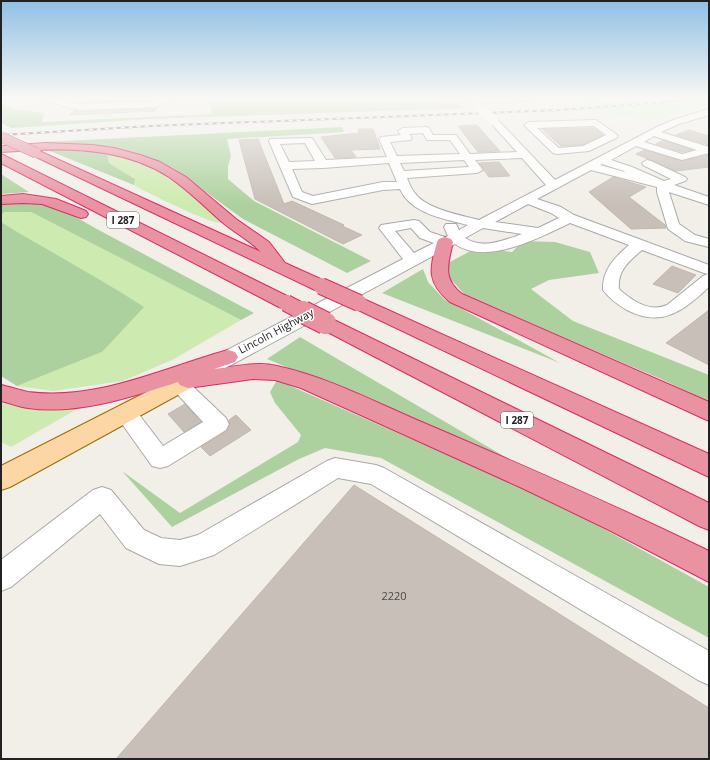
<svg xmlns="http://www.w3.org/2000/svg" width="710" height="760" font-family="'Open Sans',sans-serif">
  <rect width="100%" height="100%" fill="#f2efe9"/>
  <g fill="#cdebb0">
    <path d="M107,153C116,155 126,156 134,159C169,169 197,199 222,223C212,225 153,195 139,188L134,185V178L109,163Z"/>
    <path d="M4,212H31L241,320L174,359L123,381L53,391L17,386L102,352L42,248L1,222V216Z"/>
    <path d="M1,403L36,409L79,408L11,447L1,442Z"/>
  </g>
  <g fill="#add19e">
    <path d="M266,99H431L437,103H459L464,108L151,119L11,128L1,123V104L15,109L44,113L42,122L212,114L210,100Z"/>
    <path d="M342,127L344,132L227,139L231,156L228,166V179L254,201L371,261L347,273L243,219L173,168L132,152L88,146L44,144V142Z"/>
    <path d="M45,149L107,153L109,163L135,179L134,185Z"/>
    <path d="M1,174L29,192L1,194Z"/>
    <path d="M1,203L53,204L95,228L254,313L241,320L31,212H4L1,216Z"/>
    <path d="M1,222C48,251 98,277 144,307L102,352L17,386L1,376Z"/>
    <path d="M523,241L555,242L590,252L599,273L549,280L531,289L573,321L709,375V402L661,379L466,296L447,275L450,262L478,247L512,252Z"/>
    <path d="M423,269L428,282L444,299L560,363L382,293Z"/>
    <path d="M300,337L507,458L267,359Z"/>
    <path d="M277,380L559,504L709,587V638L381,458L325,448L299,459L172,527L122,471L180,513L298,442L301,435L275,403L270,392Z"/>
  </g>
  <path fill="#c8facc" d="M626,99H709V105L682,111L662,119L613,115L567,103L493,105Z"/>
  <g fill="#c7bfb8" stroke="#c4b6ab">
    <path d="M87,99H158L153,101L83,102Z"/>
    <path d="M154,108H157L155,111L69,115L75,110L80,112Z"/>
    <path d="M477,125L488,138L500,151L478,152L458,126Z"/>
    <path d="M594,128L603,135L583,145L561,146L542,129Z"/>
    <path d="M358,129H373L380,149L351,150L356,157L335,158L321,137L359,133Z"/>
    <path d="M689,130L709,136V145L676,135Z"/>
    <path d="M258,139L284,204L292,201L344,225L342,226L362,235L343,244L255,199L239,140Z"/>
    <path d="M663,140L692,150L682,152L656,144Z"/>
    <path d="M644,150L682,161L709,155V167L676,171L636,154Z"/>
    <path d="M499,162L510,176L489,177L479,163Z"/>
    <path d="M613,177L646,187L629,197L665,225L666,228L631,229L589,192Z"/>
    <path d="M672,266L696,275L678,293L653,284Z"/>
    <path d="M709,310V365L666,343Z"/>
    <path d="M185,404L201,422L184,432L168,414Z"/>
    <path d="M236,415L251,430L210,456L201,447L227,431L230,425L229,420Z"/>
    <path d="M354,485L709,708V759H116Z"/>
  </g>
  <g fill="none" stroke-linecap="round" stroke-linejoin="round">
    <g stroke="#a9a9a9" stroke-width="2">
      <g id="minor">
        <path d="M44,99H57L80,104L153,102L162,99H174L173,101L154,107L80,110L45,101Z"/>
        <path d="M471,99H535L531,101L474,103L470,101Z"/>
        <path d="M709,109V115L679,124L661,132L709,147V153L682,160L636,146L611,160L632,167L664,181L671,179L643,165L642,163L647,160L651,161L685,177L687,179L685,181L674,185L709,197V205L669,192L679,224L695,235L709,239V247L685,241L668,229L657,192V187L591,170L537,199L561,207L574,215L709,265V287C683,311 662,328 627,310C618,305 609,298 603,290C602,270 615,257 629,245L570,223C539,238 486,266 455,244L220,371L213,373L206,371L203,366L206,361L403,259L379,228L381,225L414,220L419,221L430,232L445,237L448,236L444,227L446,224H456L459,230L468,225C445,219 411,214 400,189L383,190L312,204L293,197L269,141L270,139L312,138L326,160L387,157L379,139L381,137L401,135L398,131L403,128L426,127L429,128L433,135H456L470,154L517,152L488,120L493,117L496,118L555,180L659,126L673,120ZM423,133L427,140H450L460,154L397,156L390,142L410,140L412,138L409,134ZM654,136L697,150L682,154L644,142ZM305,143L315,161L289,162L280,144ZM522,158L546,185L479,220C460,215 425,209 414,192C411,188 409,183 407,178L477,173L483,170L475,160ZM464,160L469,167L404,171L400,163ZM389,163L397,182H383L313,196L302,192L292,169L323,168ZM602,164L624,171L625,172L600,165ZM528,204L551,213L559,218L538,228L495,222ZM411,228L420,238L434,243L414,253L395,231ZM483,228L522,234C504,240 483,250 465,238ZM642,250L704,273L708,274L703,276L667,305C650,313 631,300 619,289C617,271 629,261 642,250Z"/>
        <path d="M596,120L616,134L618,136L616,138L589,151L557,154L553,153L524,125L529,122ZM594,126L606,135L583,146L559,148L537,128Z"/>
        <path d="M179,378L186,380L226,418L229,424L226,430L168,466L160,468L152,466L115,414L118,408L126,406L134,408L163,446L203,422L169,385L172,380Z"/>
        <path d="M335,458L376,465L384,468L709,651V685L698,680L371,484L338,478L214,555L180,566L159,564L126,548L100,514L11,587L1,591V560L93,490L102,487L111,490L144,530L161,538L180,540L198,535L327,461Z"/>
      </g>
    </g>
    <g stroke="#a06b00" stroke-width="2">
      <path id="major" d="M188,372L196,375L199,380L196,385L10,487L1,490V466L180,375Z"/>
    </g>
    <g stroke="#dc2a67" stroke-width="2">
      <g id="highway">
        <path d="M45,143L92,145L114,148L140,155L160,162L186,177L236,219L269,242L285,263L327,282L330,286L327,290L321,291L315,290L32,155L30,153L34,150L1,152V146H3ZM37,150C83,148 130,152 169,177C188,190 205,207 222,222C235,233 249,240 261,252Z"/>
        <path d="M1,154L293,299L295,303L293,307L286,309L279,307L1,163Z"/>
        <path d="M23,194L56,199L86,211L88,214L86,217L81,218L42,204L23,203L1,204V196Z"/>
        <path d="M445,237L451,239L453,242C448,265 442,278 462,294L709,402V421L450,302C426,282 430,269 437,242L439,239Z"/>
        <path d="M359,297L709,454V477L352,307L350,303L352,299Z"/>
        <path d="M325,317L332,319L709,503V530L699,526L318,327L315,323L318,319Z"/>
        <path d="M228,350L235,352L238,357L235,362L214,369C234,367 257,361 277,366C328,377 377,403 424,423C520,464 615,505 709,551V582L607,529L522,488L301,388L275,380L253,379L188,388L180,385L178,382C131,397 78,415 28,408C19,407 10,403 1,401V385C10,387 19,390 28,392C97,401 163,368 228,350Z"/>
      </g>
    </g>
    <use href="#minor" fill="#fff" fill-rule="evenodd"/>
    <use href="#major" fill="#fcd6a4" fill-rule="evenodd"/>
    <use href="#highway" fill="#e892a2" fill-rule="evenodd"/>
    <g stroke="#707070" stroke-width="2">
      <path id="rail" d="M1,135L150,126L561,110L704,99"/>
    </g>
    <use href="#rail" stroke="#fff" stroke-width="1.5" stroke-dasharray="4" stroke-linecap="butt"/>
    <g stroke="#a9a9a9" stroke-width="10" stroke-linecap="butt">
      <path id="minor-bridge" d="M478,106L493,120"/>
    </g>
    <g stroke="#dc2a67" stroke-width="11" stroke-linecap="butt">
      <path id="highway-bridge-far2" d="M1,137L36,153"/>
    </g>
    <g stroke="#dc2a67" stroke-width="18" stroke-linecap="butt">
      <g id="highway-bridge-far1">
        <path d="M321,286L359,303"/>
        <path d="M286,303L305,313"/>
      </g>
    </g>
    <g stroke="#dc2a67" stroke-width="24" stroke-linecap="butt">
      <path id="highway-bridge" d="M303,312L325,323"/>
    </g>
    <use href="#minor-bridge" stroke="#fff" stroke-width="10"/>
    <use href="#highway-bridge-far2" stroke="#e892a2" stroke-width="10"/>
    <use href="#highway-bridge-far1" stroke="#e892a2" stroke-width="16"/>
    <use href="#highway-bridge" stroke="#e892a2" stroke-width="22"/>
  </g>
  <linearGradient id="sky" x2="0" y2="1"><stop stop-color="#8fc0e4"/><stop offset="0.48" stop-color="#f9f8f5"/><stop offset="1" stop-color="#f9f8f5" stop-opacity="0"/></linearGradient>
  <rect width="710" height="205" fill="url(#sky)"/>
  <g text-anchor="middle" stroke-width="3" stroke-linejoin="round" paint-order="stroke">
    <g fill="#fff" stroke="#646464" stroke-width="1">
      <rect x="107" y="212" width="32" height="16" rx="3"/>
      <rect x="501" y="412" width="32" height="16" rx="3"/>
    </g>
    <g font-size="10" font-weight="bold" fill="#222">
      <text x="123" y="224">I 287</text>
      <text x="517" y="424">I 287</text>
    </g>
    <g font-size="11" fill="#222" stroke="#fff">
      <text transform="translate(276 331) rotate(-28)" y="4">Lincoln Highway</text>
    </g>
    <g font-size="11" fill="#4b4948">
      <text x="394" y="600">2220</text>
    </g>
  </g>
  <rect width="710" height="760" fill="none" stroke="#222222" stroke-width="4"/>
</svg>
